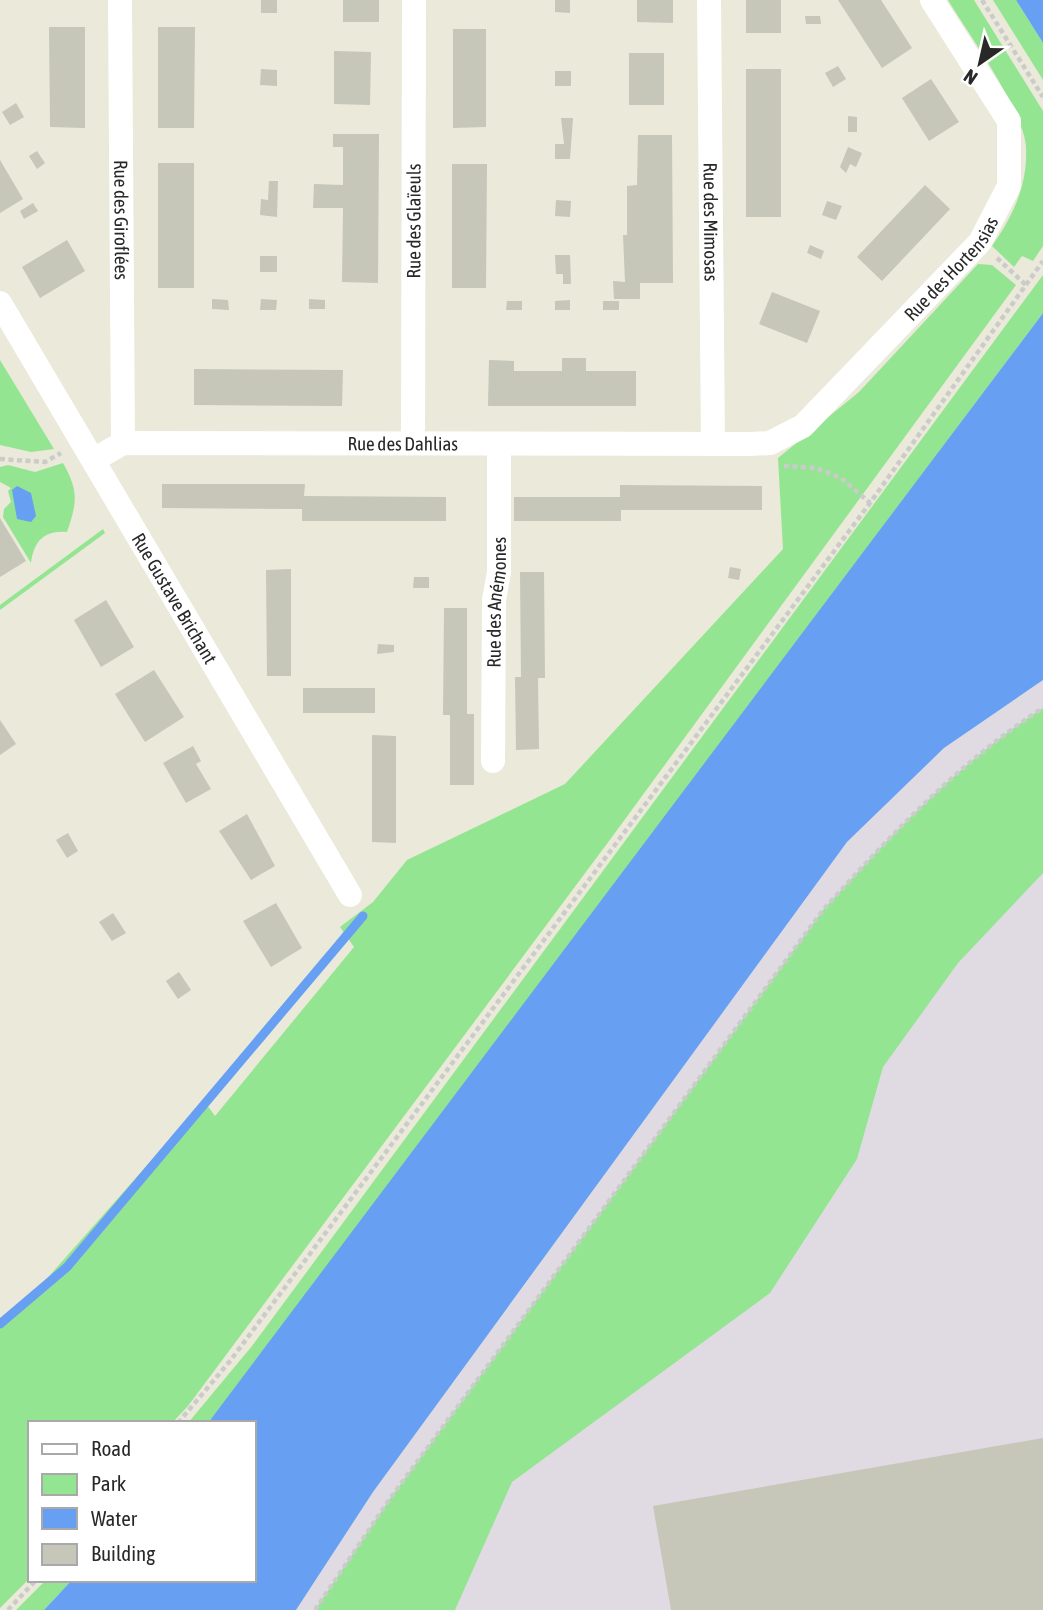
<svg xmlns="http://www.w3.org/2000/svg" width="1043" height="1610" font-family="'Asap Condensed',sans-serif">
  <rect width="100%" height="100%" fill="#ebe9d9"/>
  <path fill="#e0dae3" d="M1043,680V1610H296L373,1492L847,842L944,748Z"/>
  <g fill="#94e592">
    <path d="M948,0H974L1043,111V246L1033,261L1022,256L1014,267L992,246C1013,216 1028,185 1026,147C1024,111 968,33 948,0Z"/>
    <path d="M993,0H1016L1043,43V80Z"/>
    <path d="M978,264L992,265L1016,285L612,837L188,1406L172,1423H30V1578L0,1608V1324L20,1309L204,1101L215,1116L354,947L340,927L373,902L407,860L565,784L783,549L778,458L859,392Z"/>
    <path d="M1043,275V313L250,1371L208,1423H188L252,1346Z"/>
    <path d="M0,360L54,449L31,452L0,445Z"/>
    <path d="M63,463C79,491 77,503 67,532C44,530 34,541 31,563L3,517L4,509L11,502L8,491L11,488L0,482V467L8,465L35,472Z"/>
    <path d="M103,529L105,533L0,610V605Z"/>
    <path d="M1043,708V873L958,963L883,1067L857,1159L770,1293L512,1482L455,1610H315L389,1500L823,910C890,836 959,762 1043,708Z"/>
    <path d="M46,1580H72L44,1610H16Z"/>
  </g>
  <g fill="#67a0f3">
    <path d="M1016,0H1043V43Z"/>
    <path d="M1043,313V680L944,748L847,842L373,1492L296,1610H44L72,1580H254V1423H208Z"/>
    <path d="M17,486L31,493L36,516L31,522L17,519L12,490Z"/>
  </g>
  <g fill="none" stroke-linecap="round" stroke-linejoin="round">
    <path stroke="#67a0f3" stroke-width="9" d="M0,1324L67,1267L363,916"/>
  </g>
  <g fill="#c6c6b9">
    <rect x="261" y="0" width="16" height="13"/>
    <rect x="343" y="0" width="36" height="22"/>
    <path d="M555,0H570V13L555,12Z"/>
    <path d="M637,0H673V23L637,22Z"/>
    <rect x="746" y="0" width="35" height="33"/>
    <path d="M838,0H881L912,48L882,68Z"/>
    <path d="M805,16H820L821,24H806Z"/>
    <path d="M49,27H85V128L50,127Z"/>
    <path d="M158,27H195L194,128H158Z"/>
    <path d="M453,29H486V127L453,128Z"/>
    <path d="M334,51L371,52L370,105L334,104Z"/>
    <rect x="629" y="53" width="35" height="52"/>
    <path d="M838,66L846,79L833,87L825,73Z"/>
    <path d="M261,69L277,70V86L260,85Z"/>
    <rect x="746" y="69" width="35" height="148"/>
    <rect x="555" y="71" width="16" height="15"/>
    <path d="M931,79L959,122L929,141L902,98Z"/>
    <path d="M16,103L24,117L10,125L2,112Z"/>
    <path d="M848,116L857,117V132H848Z"/>
    <path d="M561,118H573L570,159H555V144H564Z"/>
    <path d="M333,134H379L378,283L342,282L343,208H313L314,184L343,185V147H333Z"/>
    <path d="M638,135H672L673,283H640V299H614L613,281L625,282L623,235H627V186L637,185Z"/>
    <path d="M848,147L862,153L856,167L850,164L846,173L840,167Z"/>
    <path d="M37,151L45,163L37,169L29,156Z"/>
    <path d="M0,160L23,199L0,213Z"/>
    <rect x="158" y="163" width="36" height="125"/>
    <path d="M452,164H487L486,288H452Z"/>
    <path d="M269,181H278L277,217L260,215L261,199L268,200Z"/>
    <path d="M925,185L950,209L882,281L857,257Z"/>
    <path d="M556,200L571,201L570,217L555,216Z"/>
    <path d="M827,201L842,206L836,220L822,215Z"/>
    <path d="M33,203L38,211L24,219L20,211Z"/>
    <path d="M67,240L85,271L40,298L22,267Z"/>
    <path d="M810,245L824,251L821,259L807,253Z"/>
    <path d="M555,255H570L571,284H563V274H556Z"/>
    <rect x="260" y="256" width="17" height="16"/>
    <path d="M772,292L820,311L807,343L759,324Z"/>
    <path d="M212,299L228,300L229,310L212,309Z"/>
    <path d="M261,299L277,300L276,310H260Z"/>
    <path d="M309,299L325,300V309H309Z"/>
    <path d="M570,300V310H555V301Z"/>
    <path d="M507,301H522V310H506Z"/>
    <rect x="603" y="301" width="16" height="9"/>
    <path d="M562,358H586V371H636V406H488L489,360L514,361V371H562Z"/>
    <path d="M194,369L343,370L342,406L194,405Z"/>
    <path d="M162,484H305L304,496L446,497V521H302V509L162,508Z"/>
    <path d="M620,485L762,486V510H621V521H514V497H620Z"/>
    <path d="M0,518L26,561L0,577Z"/>
    <path d="M730,567L741,569L739,580L728,578Z"/>
    <path d="M291,569V676H267L266,570Z"/>
    <path d="M520,572H544L545,678H538L539,749L516,750L515,677H521Z"/>
    <path d="M414,577H429V588H413Z"/>
    <path d="M106,600L134,647L101,667L74,620Z"/>
    <path d="M444,608H467V714H474V785H450V715H443Z"/>
    <path d="M378,644L394,645V652L377,654Z"/>
    <path d="M154,670L184,717L145,742L115,694Z"/>
    <rect x="303" y="688" width="72" height="25"/>
    <path d="M0,720L16,744L0,755Z"/>
    <path d="M372,735L396,736V843L372,842Z"/>
    <path d="M193,746L201,761L196,764L211,789L186,803L163,763Z"/>
    <path d="M247,814L275,866L251,880L219,831Z"/>
    <path d="M68,833L78,851L67,858L56,840Z"/>
    <path d="M276,903L302,948L271,967L243,921Z"/>
    <path d="M113,913L126,933L112,941L99,922Z"/>
    <path d="M179,972L191,990L178,999L166,981Z"/>
    <path d="M1043,1438V1610H671L653,1506Z"/>
  </g>
  <g fill="none" stroke-linecap="round" stroke-linejoin="round">
    <g stroke="#cbcbcb" stroke-width="4.5" stroke-dasharray="5 3.5" stroke-linecap="butt">
      <path d="M982,0L1043,97"/>
      <path d="M997,258L1027,286"/>
      <path d="M0,459L45,462L61,453"/>
      <path d="M784,466L816,468L841,478L870,503"/>
      <path d="M178,1423L230,1361L870,503L1043,261"/>
      <path d="M8,1610L36,1580"/>
      <path d="M315,1610L389,1500L823,910C890,836 959,762 1043,708"/>
    </g>
    <g stroke="#fff" stroke-width="24">
      <path id="s1" d="M120,0L123,443"/>
      <path id="s2" d="M709,0L713,444"/>
      <path id="s3" d="M0,303L350,895"/>
      <path id="s4" d="M413,443L414,0"/>
      <path id="s5" d="M95,459L123,443L750,444L770,443L803,426L980,242L1009,186V121L932,0"/>
      <path id="s6" d="M493,761L494,600L499,572V444"/>
    </g>
  </g>
  <g text-anchor="middle" stroke-width="6" stroke-linejoin="round" paint-order="stroke">
    <g font-size="19" fill="#282828" stroke="#fff">
      <text dy="7" stroke="none"><textPath href="#s1" startOffset="220">Rue des Giroflées</textPath></text>
      <text dy="7" stroke="none"><textPath href="#s4" startOffset="222">Rue des Glaïeuls</textPath></text>
      <text dy="7" stroke="none"><textPath href="#s2" startOffset="222">Rue des Mimosas</textPath></text>
      <text dy="7" stroke="none"><textPath href="#s5" startOffset="933">Rue des Hortensias</textPath></text>
      <text dy="7" stroke="none"><textPath href="#s5" startOffset="312">Rue des Dahlias</textPath></text>
      <text dy="7" stroke="none"><textPath href="#s3" startOffset="343">Rue Gustave Brichant</textPath></text>
      <text dy="7" stroke="none"><textPath href="#s6" startOffset="159">Rue des Anémones</textPath></text>
    </g>
  </g>
  <rect x="28" y="1421" width="228" height="161" fill="#ffffff" stroke="#a9a9a9" stroke-width="2"/>
  <rect x="42" y="1444" width="35" height="10" fill="#ffffff" stroke="#a9a9a9" stroke-width="2"/>
  <text x="91" y="1456" font-size="21" fill="#282828">Road</text>
  <rect x="42" y="1474" width="35" height="21" fill="#94e592" stroke="#a9a9a9" stroke-width="2"/>
  <text x="91" y="1491" font-size="21" fill="#282828">Park</text>
  <rect x="42" y="1508" width="35" height="21" fill="#67a0f3" stroke="#a9a9a9" stroke-width="2"/>
  <text x="91" y="1526" font-size="21" fill="#282828">Water</text>
  <rect x="42" y="1544" width="35" height="21" fill="#c6c6b9" stroke="#a9a9a9" stroke-width="2"/>
  <text x="91" y="1561" font-size="21" fill="#282828">Building</text>
  <g transform="translate(980 63) rotate(214)" stroke="#ffffff" stroke-width="5" paint-order="stroke">
  <path d="M0-5L12 26L0 18L-12 26Z" fill="#282828"/>
  <text y="-10" font-size="19" font-weight="bold" text-anchor="middle" fill="#282828">N</text>
  </g>
</svg>
